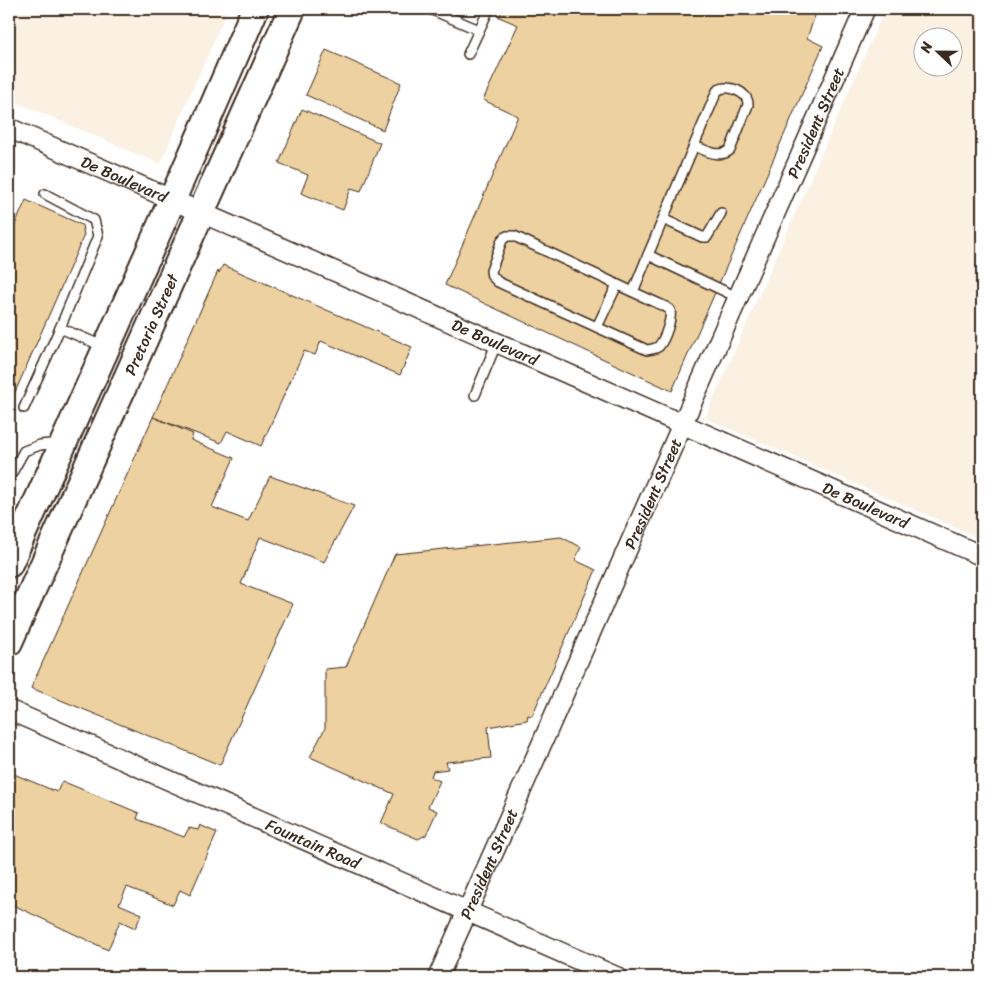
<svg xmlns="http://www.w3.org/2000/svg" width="991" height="986" font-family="Sriracha,sans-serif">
  <rect width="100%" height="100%" fill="#fff"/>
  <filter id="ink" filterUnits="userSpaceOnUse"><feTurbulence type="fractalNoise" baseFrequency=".02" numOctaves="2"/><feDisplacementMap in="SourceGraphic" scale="10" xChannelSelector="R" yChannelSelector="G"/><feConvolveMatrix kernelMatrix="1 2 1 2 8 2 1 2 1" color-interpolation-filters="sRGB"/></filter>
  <g filter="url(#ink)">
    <g fill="#faf1e3" fill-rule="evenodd">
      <path d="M9,9H228L160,164L9,99Z"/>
      <path d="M885,9H982V539L705,418ZM924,38H954V68H924Z"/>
    </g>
    <g fill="#eed1a1" stroke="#3b2a1e">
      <path d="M502,9H806L816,13L807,38L823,46L672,391L445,285L518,116L483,100L518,25L499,17Z"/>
      <path d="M326,50L401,83L383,130L306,95Z"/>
      <path d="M302,109L380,143L361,191L351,188L343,210L301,193L308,175L279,163Z"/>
      <path d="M26,200L82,225L84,235L9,406V238Z"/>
      <path d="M223,265L412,347L400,375L321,341L315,355L304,351L261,446L227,431L221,443L153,417L218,271L219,273Z"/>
      <path d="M153,417L193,434L191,440L234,458L212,507L248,521L270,476L354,506L324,562L260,537L241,584L293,604L220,765L31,688Z"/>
      <path d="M561,537L581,547L575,560L596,570L532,716L528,715L527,720L488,727L491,758L446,762L448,769L433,771L431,777L440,781L428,807L437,811L426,835L418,839L381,823L394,794L310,757L325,728V669L346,667L395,554Z"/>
      <path d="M9,772L57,792L62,781L139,813L137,819L184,837L189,828L198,830L200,825L217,833L190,895L180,890L173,905L127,887L119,904L142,914L135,928L120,921L108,950L9,903Z"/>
    </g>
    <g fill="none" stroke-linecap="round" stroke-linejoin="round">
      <g stroke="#3b2a1e" stroke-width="12">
        <g id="service">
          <path d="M430,9L479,30"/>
          <path d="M468,54L489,9"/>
          <path d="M694,146C706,150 719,159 730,150L748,105C749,92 727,83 717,91L648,255L739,298"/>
          <path d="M45,194L94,220L98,236L60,328L105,347"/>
          <path d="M663,219L702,237H707L721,213"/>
          <path d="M633,292L514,236H507L502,240L491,271L492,276L498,282L647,350C651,349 656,349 659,346C665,339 672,319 670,310L666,307L633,292L648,255"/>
          <path d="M597,327L617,285"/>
          <path d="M475,395L497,342"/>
          <path d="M24,408L60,328"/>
          <path d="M9,478L24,451L40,445L61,443"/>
        </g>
      </g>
      <g stroke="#3b2a1e" stroke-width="22">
        <g id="minor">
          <path id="s1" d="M9,128L982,556"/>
          <path id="s2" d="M9,710L617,977"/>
          <path id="s3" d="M438,977C582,655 724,332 865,9"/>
        </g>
      </g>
      <g stroke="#3b2a1e" stroke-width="30">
        <g id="secondary">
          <path d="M9,564C92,380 176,195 255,9"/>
          <path id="s4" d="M9,642L292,9"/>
        </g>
      </g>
      <use href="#service" stroke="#fff" stroke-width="9"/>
      <use href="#minor" stroke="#fff" stroke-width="19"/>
      <use href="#secondary" stroke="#fff" stroke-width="26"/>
    </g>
  </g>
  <g text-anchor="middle" stroke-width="4.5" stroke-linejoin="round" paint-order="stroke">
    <g font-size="16" fill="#3b2a1e" stroke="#fff">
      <text dy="6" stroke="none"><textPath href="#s3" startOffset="934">President Street</textPath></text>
      <text dy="6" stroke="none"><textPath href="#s1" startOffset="126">De Boulevard</textPath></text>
      <text dy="6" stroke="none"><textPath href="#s4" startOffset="348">Pretoria Street</textPath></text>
      <text dy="6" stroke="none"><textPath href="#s1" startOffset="531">De Boulevard</textPath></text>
      <text dy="6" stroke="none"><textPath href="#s3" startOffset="529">President Street</textPath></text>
      <text dy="6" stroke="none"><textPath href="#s1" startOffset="936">De Boulevard</textPath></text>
      <text dy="6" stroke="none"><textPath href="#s2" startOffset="332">Fountain Road</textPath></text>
      <text dy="6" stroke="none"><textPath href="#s3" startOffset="124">President Street</textPath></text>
    </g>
  </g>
  <rect width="991" height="986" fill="none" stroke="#fff" stroke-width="30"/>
  <rect x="15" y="15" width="961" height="956" fill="none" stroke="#3b2a1e" stroke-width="2" filter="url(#ink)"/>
  <g transform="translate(938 52) rotate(292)"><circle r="24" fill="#ffffff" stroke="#b1aaa5"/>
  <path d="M0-4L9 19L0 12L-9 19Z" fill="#3b2a1e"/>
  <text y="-8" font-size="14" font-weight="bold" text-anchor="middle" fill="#3b2a1e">N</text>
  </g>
</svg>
